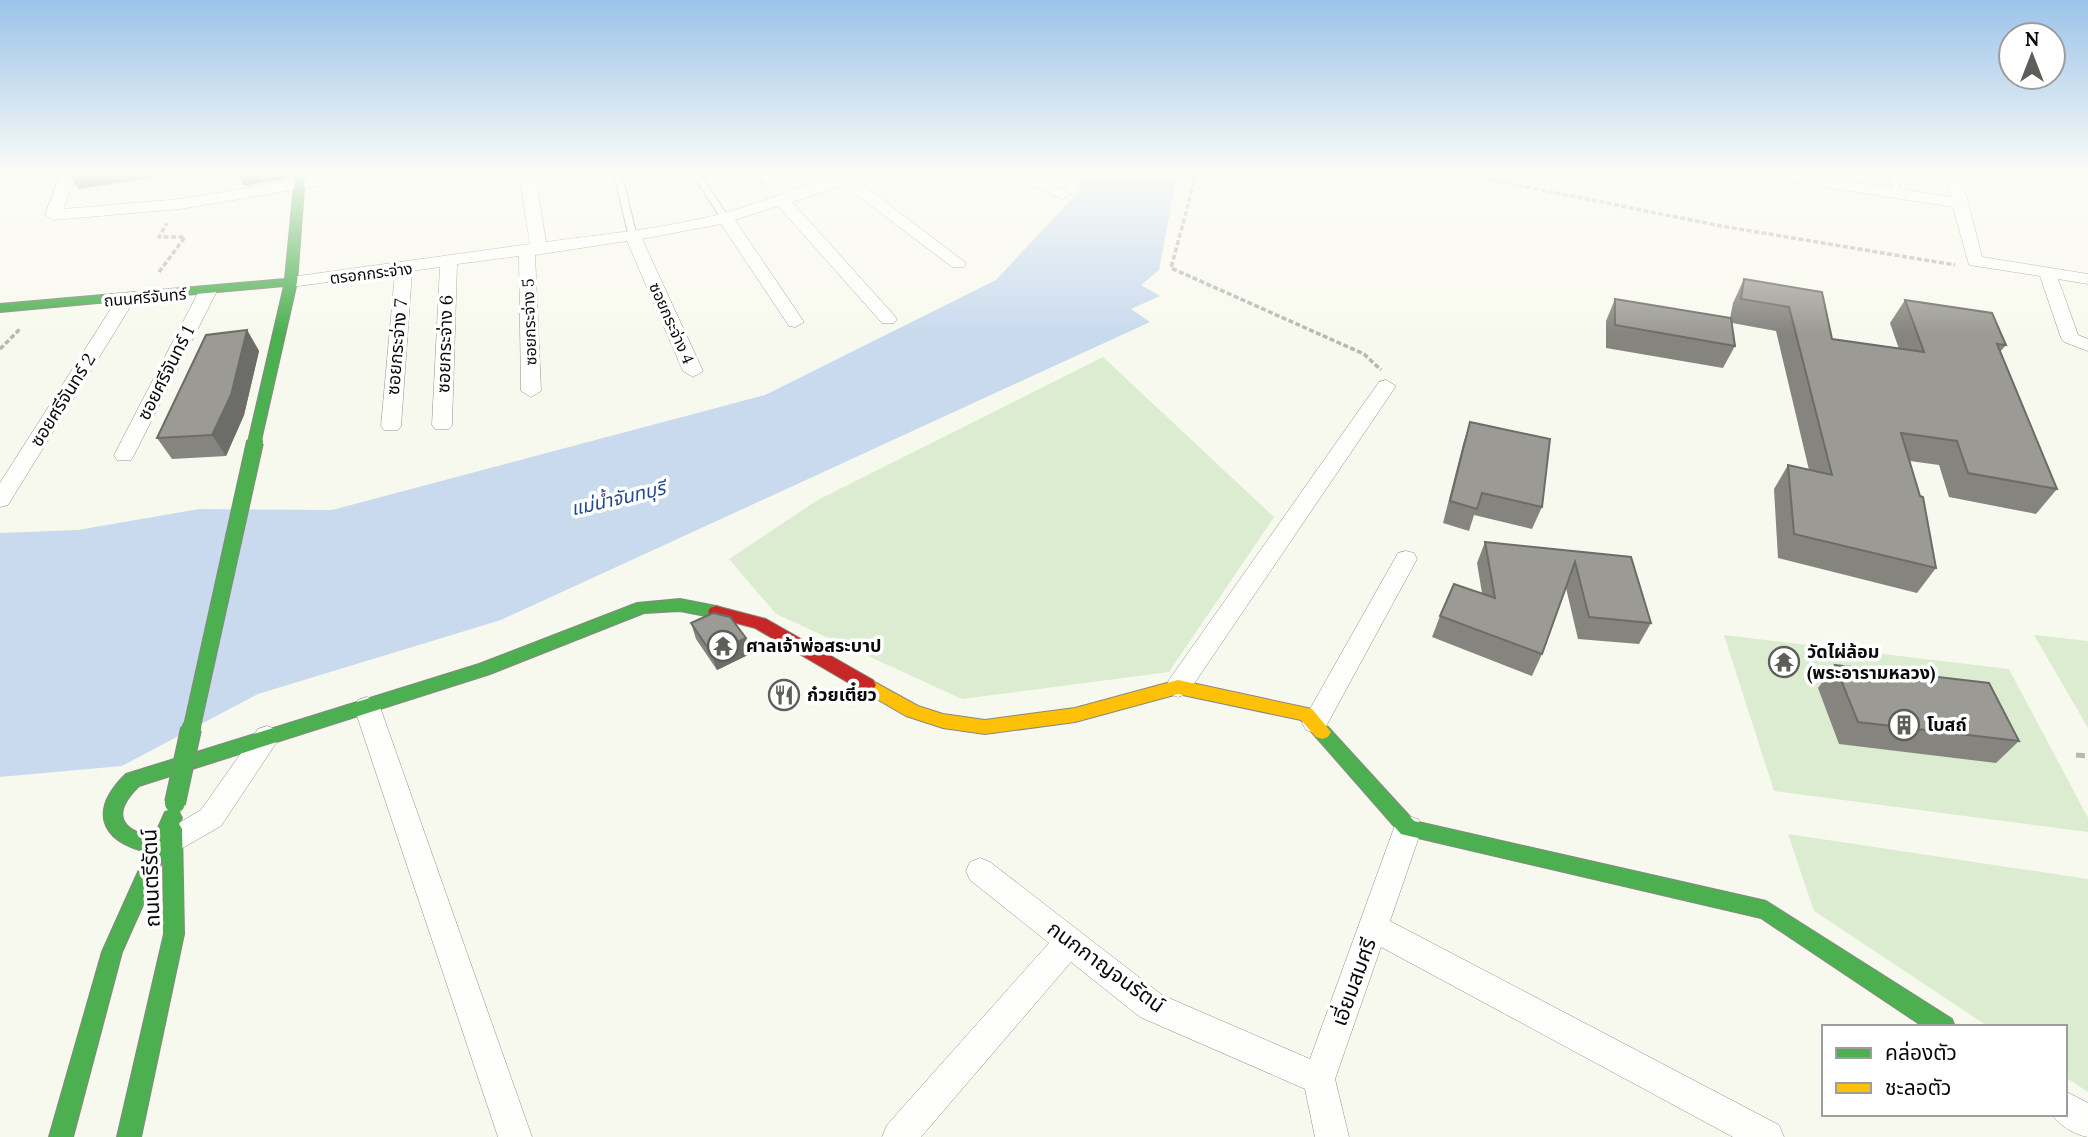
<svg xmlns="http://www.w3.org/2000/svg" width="2088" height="1137" font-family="Lora,'Noto Sans Thai',serif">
  <rect width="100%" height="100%" fill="#f8f9ee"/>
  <g fill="#dcecd0">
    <path d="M1103,357L1274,517L1169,672L962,699L776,614L729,559L816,501Z"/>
    <path d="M1724,635L2009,669L2088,818V832L1774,791Z"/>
    <path d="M2034,635L2088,641V728Z"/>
    <path d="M1788,834L2088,879V1092L2065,1077V1027H1989L1814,911Z"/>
  </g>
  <path fill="#c9daee" d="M1084,175H1177L1159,270L1141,285L1160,296L1131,309L1150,322L501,620L258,694L122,766L0,777V533L78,530L199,509L332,510L765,395L996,280L1077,193Z"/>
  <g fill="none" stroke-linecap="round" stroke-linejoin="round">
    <g stroke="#91928d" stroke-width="2">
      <g id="lane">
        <path d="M614,175H622L637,237L636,239L629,237Z"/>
        <path d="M693,175H701L729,218L728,220H722Z"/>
        <path d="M1888,175H1896L1902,194L1901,196L1894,194Z"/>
      </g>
    </g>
    <g stroke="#91928d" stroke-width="1">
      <g id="street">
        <path d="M60,175H76L63,209L180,199L325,175H361L353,180L180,209L53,220L45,215Z"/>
        <path d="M519,175H535L546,242C604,234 663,229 720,214C769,202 818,175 869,175L858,181L966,263L964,267H952L844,185L792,202L894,315L897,319L894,323H882L778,206L735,220L804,322L795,327L789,326L721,224L642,239L703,371L693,377L683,371L627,241L535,255L541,391L531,397L521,391L519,256L457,264L452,425L449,429H435L432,425L440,267L412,271L401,426L398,430H384L381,426L395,273L291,287L282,282L291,277L530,244Z"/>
        <path d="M1012,175H1033L1071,194L1063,199L1057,197Z"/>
        <path d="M1772,175H1810L1951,197L1945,175H1961L1982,257L2088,274V284L2058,279L2078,335L2088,339V351L2064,342L2061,338L2040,276L1969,265L1953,207L1780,180Z"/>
        <path d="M208,286L217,291L134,455L131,460H117L114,455L199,291Z"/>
        <path d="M126,294L135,299L8,505L0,507V483L117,299Z"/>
        <path d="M1386,380L1396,386L1187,694L1178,697L1169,694L1166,687L1169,680L1379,382Z"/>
        <path d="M1406,551L1414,553L1417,559L1324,730L1315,733L1306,730L1302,723L1306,716L1398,553Z"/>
        <path d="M367,697L376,700L380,707L532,1137H498L354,707L358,700Z"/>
        <path d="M267,726L276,729L280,737L221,826L172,854L162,851L158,842L162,833L201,810L258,729Z"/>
        <path d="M1408,816L1418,819L1422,828L1390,921L1779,1125L1784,1137H1733L1381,947L1335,1079L1349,1137H1315L1305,1089L1140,1017L1071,962L921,1137H882L887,1125L1049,943L970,880L966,871L970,862L980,858L990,862L1162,995L1310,1059L1394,828L1398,819Z"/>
        <path d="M2065,1091L2088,1103V1137C2075,1135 2058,1125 2052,1114H2065Z"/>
      </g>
    </g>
    <g stroke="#888883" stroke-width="2">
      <g id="fast">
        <path d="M295,175H305L297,282L260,445H250L248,442L284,286L0,312V304L285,279Z"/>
        <path d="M680,599L716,606L722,608L724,612L722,616L716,618L680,611L644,613L490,674L139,786C113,811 117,830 154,837L165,812L172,810L179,812L182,818L179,824L182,829L184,934L141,1137H117L164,934L163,860L122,952L73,1137H49L102,952L147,852C98,840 90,809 126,774L479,664L637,603Z"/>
        <path d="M1322,725L1328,727L1414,821L1766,901L1952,1019L1955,1027H1924L1761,918L1401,834L1316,737L1313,732L1316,727Z"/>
      </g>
    </g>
    <g stroke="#888883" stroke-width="2">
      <path id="slow" d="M867,678L918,706L943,714L985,720L1075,708L1178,680L1312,709L1331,732L1328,737L1322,739L1316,737L1301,720L1178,694L1075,722L985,734L943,728L906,716L861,690L858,685L861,680Z"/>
    </g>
    <g stroke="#888883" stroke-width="2">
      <path id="jam" d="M716,606L766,619L873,680L876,685L873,690L867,692L861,690L755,628L710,616L708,612L710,608Z"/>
    </g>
    <g stroke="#b7b7b5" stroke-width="3.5" stroke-dasharray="5 2.5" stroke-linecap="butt">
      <path d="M753,175L766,186"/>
      <path d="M1196,175L1171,268L1364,354L1381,370"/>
      <path d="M1467,175L1721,226L1955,265"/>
      <path d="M159,272L185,237H159L167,223"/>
      <path d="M0,349L21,328"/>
    </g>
    <path stroke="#b7b7b5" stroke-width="5" stroke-dasharray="9 4.5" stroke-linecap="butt" d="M2076,755L2088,756"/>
    <use href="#lane" fill="#fefefc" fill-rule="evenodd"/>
    <use href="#street" fill="#fefefc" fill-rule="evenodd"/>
    <use href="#fast" fill="#4caf50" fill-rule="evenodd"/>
    <use href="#slow" fill="#ffc107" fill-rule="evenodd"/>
    <use href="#jam" fill="#c62828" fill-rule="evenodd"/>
    <g stroke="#888883" stroke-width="18" stroke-linecap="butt">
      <path id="fast-bridge-far1" d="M191,731L255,442"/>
    </g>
    <g stroke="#888883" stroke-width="22" stroke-linecap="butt">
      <path id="fast-bridge" d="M175,803L191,729"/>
    </g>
    <use href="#fast-bridge-far1" stroke="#4caf50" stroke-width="16"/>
    <use href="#fast-bridge" stroke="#4caf50" stroke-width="20"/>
  </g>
  <g fill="#85847f">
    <path d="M1744,279L1822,292L1832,339L1899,349L1890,323L1905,300L2006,345L2000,352L2057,489L2036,514L1949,497L1939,465L1910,461L1936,568L1917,593L1778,558L1774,489L1788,465L1809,470L1776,331L1732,323L1735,346L1723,368L1606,348V321L1615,299L1730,318L1733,303Z"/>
    <path d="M247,330L259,351L244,415L226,456L172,459L157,438Z"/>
    <path d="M1470,422L1542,507L1532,529L1474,515L1469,531L1443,523L1463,444Z"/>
    <path d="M1485,542L1631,557L1651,623L1639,644L1578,639L1566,588L1542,654L1532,676L1432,637L1440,616L1482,593L1477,563Z"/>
    <path d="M691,623L750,654L717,670L696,639Z"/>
    <path d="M1835,665L2019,741L1996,763L1839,744L1818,688Z"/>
  </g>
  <g fill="#6c6c68">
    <path d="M69,175H158L157,177L78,189Z"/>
    <path d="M238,175H285L286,179L244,186Z"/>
    <path d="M247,330L259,351L244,415L226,456L212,435Z"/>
    <path d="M746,638L750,654L717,670L712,654Z"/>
  </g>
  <g fill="#9b9a94" stroke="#6c6c68" stroke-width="2">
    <path d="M1744,279L1822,292L1832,339L1924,352L1905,300L1992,313L2006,345L1997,344L2057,489L1968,473L1957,441L1901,433L1920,496L1923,497L1936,568L1794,534L1788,465L1832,475L1789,307L1741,299Z"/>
    <path d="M1615,299L1731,318L1735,346L1615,325Z"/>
    <path d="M247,330L231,395L212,435L157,438L206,335Z"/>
    <path d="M1470,422L1550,439L1542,507L1482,493L1477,509L1450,501Z"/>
    <path d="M1485,542L1631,557L1651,623L1589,617L1575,562L1542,654L1440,616L1454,584L1495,598Z"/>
    <path d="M713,613L730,617L746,638L712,654L691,623Z"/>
    <path d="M1835,665L1989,683L2019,741L1858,722Z"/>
  </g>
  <linearGradient id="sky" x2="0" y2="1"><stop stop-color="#9bc3ea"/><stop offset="0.52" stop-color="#fcfcf7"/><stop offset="1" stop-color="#fcfcf7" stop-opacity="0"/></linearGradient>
  <rect width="2088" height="334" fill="url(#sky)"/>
  <defs>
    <g id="temple-ring" transform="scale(1.575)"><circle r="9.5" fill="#fff" stroke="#5d5e5a" stroke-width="1.5"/><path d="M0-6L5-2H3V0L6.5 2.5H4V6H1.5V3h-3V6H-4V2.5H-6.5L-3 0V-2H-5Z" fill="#5d5e5a"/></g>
    <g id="restaurant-ring" transform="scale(1.575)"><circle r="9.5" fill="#fff" stroke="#5d5e5a" stroke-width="1.5"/><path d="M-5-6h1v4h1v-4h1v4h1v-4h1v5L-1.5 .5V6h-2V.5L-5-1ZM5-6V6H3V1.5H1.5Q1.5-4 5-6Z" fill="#5d5e5a"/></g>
    <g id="building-ring" transform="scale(1.575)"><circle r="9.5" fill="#fff" stroke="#5d5e5a" stroke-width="1.5"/><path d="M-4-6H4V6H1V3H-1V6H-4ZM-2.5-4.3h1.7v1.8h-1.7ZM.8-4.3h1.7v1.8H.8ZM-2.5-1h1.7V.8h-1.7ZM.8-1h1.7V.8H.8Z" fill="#5d5e5a"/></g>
  </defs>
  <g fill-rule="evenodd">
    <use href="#temple-ring" x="723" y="646"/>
    <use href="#temple-ring" x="1784" y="662"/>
    <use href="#restaurant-ring" x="784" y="695"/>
    <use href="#building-ring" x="1904" y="725"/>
  </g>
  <g text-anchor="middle" stroke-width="7" stroke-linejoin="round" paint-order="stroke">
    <g font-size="16" fill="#0a0a0a" stroke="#fff">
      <text transform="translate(371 273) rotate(-7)" y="6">ตรอกกระจ่าง</text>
      <text transform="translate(145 297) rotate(-5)" y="6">ถนนศรีจันทร์</text>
      <text transform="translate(529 322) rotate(-92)" y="6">ซอยกระจ่าง 5</text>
      <text transform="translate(672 323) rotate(66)" y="6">ซอยกระจ่าง 4</text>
    </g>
    <g font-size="18" fill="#0a0a0a" stroke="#fff">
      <text transform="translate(445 344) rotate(-88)" y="6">ซอยกระจ่าง 6</text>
      <text transform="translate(397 347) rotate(-85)" y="6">ซอยกระจ่าง 7</text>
      <text transform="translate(166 373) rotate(-63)" y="6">ซอยศรีจันทร์ 1</text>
      <text transform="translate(63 400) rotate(-58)" y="6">ซอยศรีจันทร์ 2</text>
    </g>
    <g font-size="18" font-weight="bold" fill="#0a0a0a" stroke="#fff" text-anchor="start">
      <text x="746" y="652">ศาลเจ้าพ่อสระบาป</text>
      <text x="1807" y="658">วัดไผ่ล้อม<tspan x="1807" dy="21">(พระอารามหลวง)</tspan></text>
      <text x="807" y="701">ก๋วยเตี๋ยว</text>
      <text x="1927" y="731">โบสถ์</text>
    </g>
    <g font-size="19" font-style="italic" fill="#23488d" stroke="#fff">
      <text transform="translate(618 498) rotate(-13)" y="7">แม่น้ำจันทบุรี</text>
    </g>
    <g font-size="21" fill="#0a0a0a" stroke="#fff">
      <text transform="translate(151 878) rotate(-92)" y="7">ถนนตรีรัตน์</text>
      <text transform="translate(1106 967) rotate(36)" y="7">กนกกาญจนรัตน์</text>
      <text transform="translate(1354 982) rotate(-70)" y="7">เอี่ยมสมศรี</text>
    </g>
  </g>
  <rect x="1822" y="1025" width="245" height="91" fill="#ffffff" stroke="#9d9d9d" stroke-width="2"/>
  <rect x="1836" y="1048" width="35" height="10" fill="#4caf50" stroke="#9d9d9d" stroke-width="2"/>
  <text x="1885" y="1060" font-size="21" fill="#0a0a0a">คล่องตัว</text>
  <rect x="1836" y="1083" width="35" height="10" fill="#ffc107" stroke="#9d9d9d" stroke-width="2"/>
  <text x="1885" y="1095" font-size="21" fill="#0a0a0a">ชะลอตัว</text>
  <g transform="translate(2032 56)"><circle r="33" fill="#ffffff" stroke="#9d9d9d" stroke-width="2"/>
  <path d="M0-5L12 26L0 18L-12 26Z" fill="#5d5e5a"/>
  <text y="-10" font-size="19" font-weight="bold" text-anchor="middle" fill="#0a0a0a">N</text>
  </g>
</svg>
